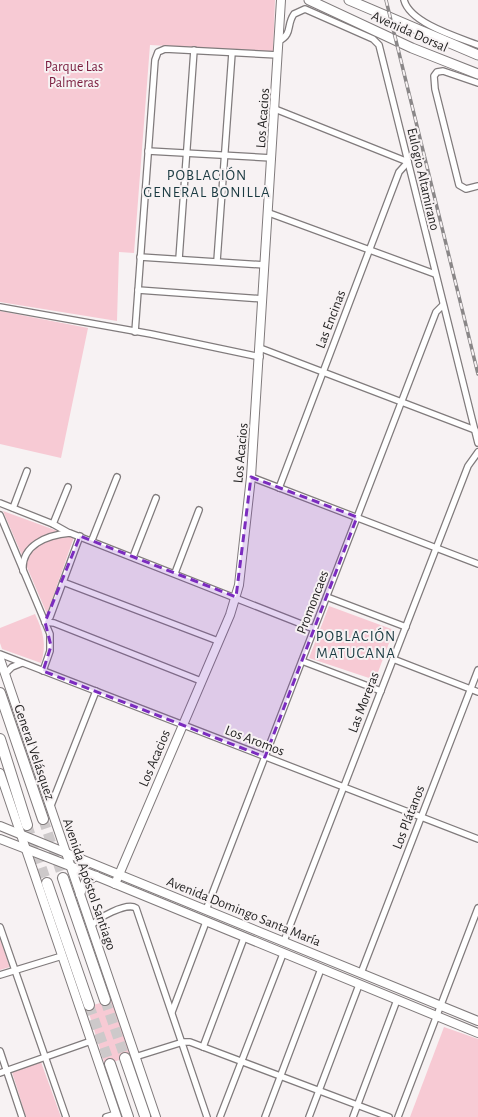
<svg xmlns="http://www.w3.org/2000/svg" width="478" height="1117" font-family="'Alegreya Sans',sans-serif">
  <rect width="100%" height="100%" fill="#f7f2f3"/>
  <g fill="#f7cad4">
    <path d="M0,0H275L273,52L150,45L134,253L119,252L117,321L0,302Z"/>
    <path d="M0,311L88,328L61,458L0,444Z"/>
    <path d="M3,511L74,537L47,614Z"/>
    <path d="M329,606L394,630L375,680L309,658Z"/>
    <path d="M35,614C43,631 47,645 41,663L2,649L0,643V628Z"/>
    <path d="M0,939L10,967L0,970Z"/>
    <path d="M113,999L133,1055L105,1065L87,1007Z"/>
    <path d="M444,1027L478,1039V1117H410Z"/>
    <path d="M41,1062L61,1117H26L12,1072Z"/>
  </g>
  <g fill="none" stroke-linecap="round" stroke-linejoin="round">
    <g stroke="#cdc9ca" stroke-width="10" stroke-dasharray="10 5" stroke-linecap="butt">
      <path d="M43,819L63,878"/>
      <path d="M27,825L47,883"/>
      <path d="M105,1000L125,1058"/>
      <path d="M89,1005L110,1064"/>
    </g>
    <g stroke="#807b7c" stroke-width="8">
      <g id="street">
        <path d="M404,0C410,23 457,37 478,45"/>
        <path d="M279,41C293,34 286,25 294,14L305,9L373,39L379,45L478,443"/>
        <path d="M478,83L443,71L437,72L434,76L435,89L459,185L466,189L478,186"/>
        <path d="M275,109L408,162"/>
        <path d="M148,151L272,158"/>
        <path d="M269,213L435,274"/>
        <path d="M140,257L265,265"/>
        <path d="M179,259L194,50"/>
        <path d="M217,261L232,53"/>
        <path d="M138,290L263,299"/>
        <path d="M0,307L151,334L260,357"/>
        <path d="M135,332L155,60L158,52L165,49L278,55"/>
        <path d="M260,348L475,430"/>
        <path d="M251,477L478,564"/>
        <path d="M279,488L399,172L408,162"/>
        <path d="M0,503L53,524L69,533"/>
        <path d="M13,508L27,471"/>
        <path d="M0,515L50,634V651L43,671"/>
        <path d="M53,524L68,487"/>
        <path d="M92,540L117,477"/>
        <path d="M133,557L156,498"/>
        <path d="M23,571C21,545 47,535 70,533L314,629"/>
        <path d="M175,573L199,510"/>
        <path d="M63,582L218,641"/>
        <path d="M327,597L406,627"/>
        <path d="M45,622L54,623L201,681"/>
        <path d="M45,622L50,617L80,536"/>
        <path d="M0,654L478,839"/>
        <path d="M393,659L478,692"/>
        <path d="M302,661L381,691"/>
        <path d="M5,674L12,667L22,663"/>
        <path d="M50,808L96,691"/>
        <path d="M206,910L436,312L443,305"/>
        <path d="M0,927L66,1117"/>
        <path d="M91,927C96,918 127,902 136,908L207,1117"/>
        <path d="M284,941L468,466L478,452"/>
        <path d="M361,973L478,670"/>
        <path d="M0,975L62,956"/>
        <path d="M172,1012L206,922"/>
        <path d="M203,1047L244,938"/>
        <path d="M0,1051L22,1117"/>
        <path d="M135,1057L183,1042H190L389,1117"/>
        <path d="M0,1073L91,1041"/>
        <path d="M106,1117L116,1114"/>
        <path d="M220,1117L283,954"/>
        <path d="M265,1117L321,969"/>
        <path d="M309,1117L359,985"/>
        <path d="M353,1117L397,1000"/>
        <path d="M398,1117L478,908"/>
      </g>
    </g>
    <g stroke="#807b7c" stroke-width="10">
      <g id="secondary">
        <path d="M0,659L156,1117"/>
        <path d="M0,773L117,1117"/>
        <path d="M0,826L478,1021"/>
        <path d="M0,839L96,876L478,1033"/>
        <path d="M115,884L230,615L239,585L251,477L281,0"/>
        <path d="M80,894L85,882L96,876"/>
      </g>
    </g>
    <g stroke="#807b7c" stroke-width="11">
      <g id="primary">
        <path d="M309,0L412,48L478,74"/>
        <path d="M349,0L478,55"/>
      </g>
    </g>
    <g stroke="#807b7c" stroke-width="12">
      <g id="highway">
        <path d="M0,693L43,819"/>
        <path d="M0,739L27,825"/>
        <path d="M63,878L105,1000"/>
        <path d="M47,883L89,1005"/>
        <path d="M125,1058L145,1116"/>
        <path d="M110,1064L128,1117"/>
      </g>
    </g>
    <use href="#street" stroke="#fff" stroke-width="5.5"/>
    <use href="#secondary" stroke="#fff" stroke-width="8"/>
    <use href="#primary" stroke="#fff" stroke-width="9"/>
    <use href="#highway" stroke="#fff" stroke-width="10"/>
    <g stroke="#8a8788" stroke-width="3.5">
      <path id="rail" d="M386,0L478,374"/>
    </g>
    <use href="#rail" stroke="#f7f2f3" stroke-width="2" stroke-dasharray="6" stroke-linecap="butt"/>
  </g>
  <path fill="#7b2cbf" fill-opacity="0.2" stroke="#7b2cbf" stroke-width="3" stroke-dasharray="8 5" stroke-linejoin="round" d="M251,477L357,517L265,757L43,671L51,646L45,622L80,536L236,597Z"/>
  <g text-anchor="middle" stroke-width="4" stroke-linejoin="round" paint-order="stroke">
    <g font-size="14" fill="#262525" stroke="#f7f2f3">
      <text transform="translate(410 31) rotate(24)" y="5">Avenida Dorsal</text>
      <text transform="translate(262 118) rotate(-86)" y="5">Los Acacios</text>
      <text transform="translate(424 179) rotate(77)" y="5">Eulogio Altamirano</text>
      <text transform="translate(330 319) rotate(-69)" y="5">Las Encinas</text>
      <text transform="translate(240 453) rotate(-85)" y="5">Los Acacios</text>
      <text transform="translate(312 602) rotate(-69)" y="5">Promoncaes</text>
      <text transform="translate(363 702) rotate(-69)" y="5">Las Moreras</text>
      <text transform="translate(255 740) rotate(21)" y="5">Los Aromos</text>
      <text transform="translate(35 752) rotate(71)" y="5">General Velásquez</text>
      <text transform="translate(154 758) rotate(-67)" y="5">Los Acacios</text>
      <text transform="translate(408 817) rotate(-69)" y="5">Los Plátanos</text>
      <text transform="translate(90 884) rotate(71)" y="5">Avenida Apóstol Santiago</text>
      <text transform="translate(244 911) rotate(22)" y="5">Avenida Domingo Santa María</text>
    </g>
    <g font-size="14" fill="#7a1d3f" stroke="#f7f2f3">
      <text x="74" y="71">Parque Las<tspan x="74" dy="16">Palmeras</tspan></text>
    </g>
    <g font-size="15" letter-spacing="1" fill="#1b3b42" stroke="#f7f2f3">
      <text x="207" y="180">POBLACIÓN<tspan x="207" dy="17">GENERAL BONILLA</tspan></text>
      <text x="356" y="641">POBLACIÓN<tspan x="356" dy="17">MATUCANA</tspan></text>
    </g>
  </g>
</svg>
